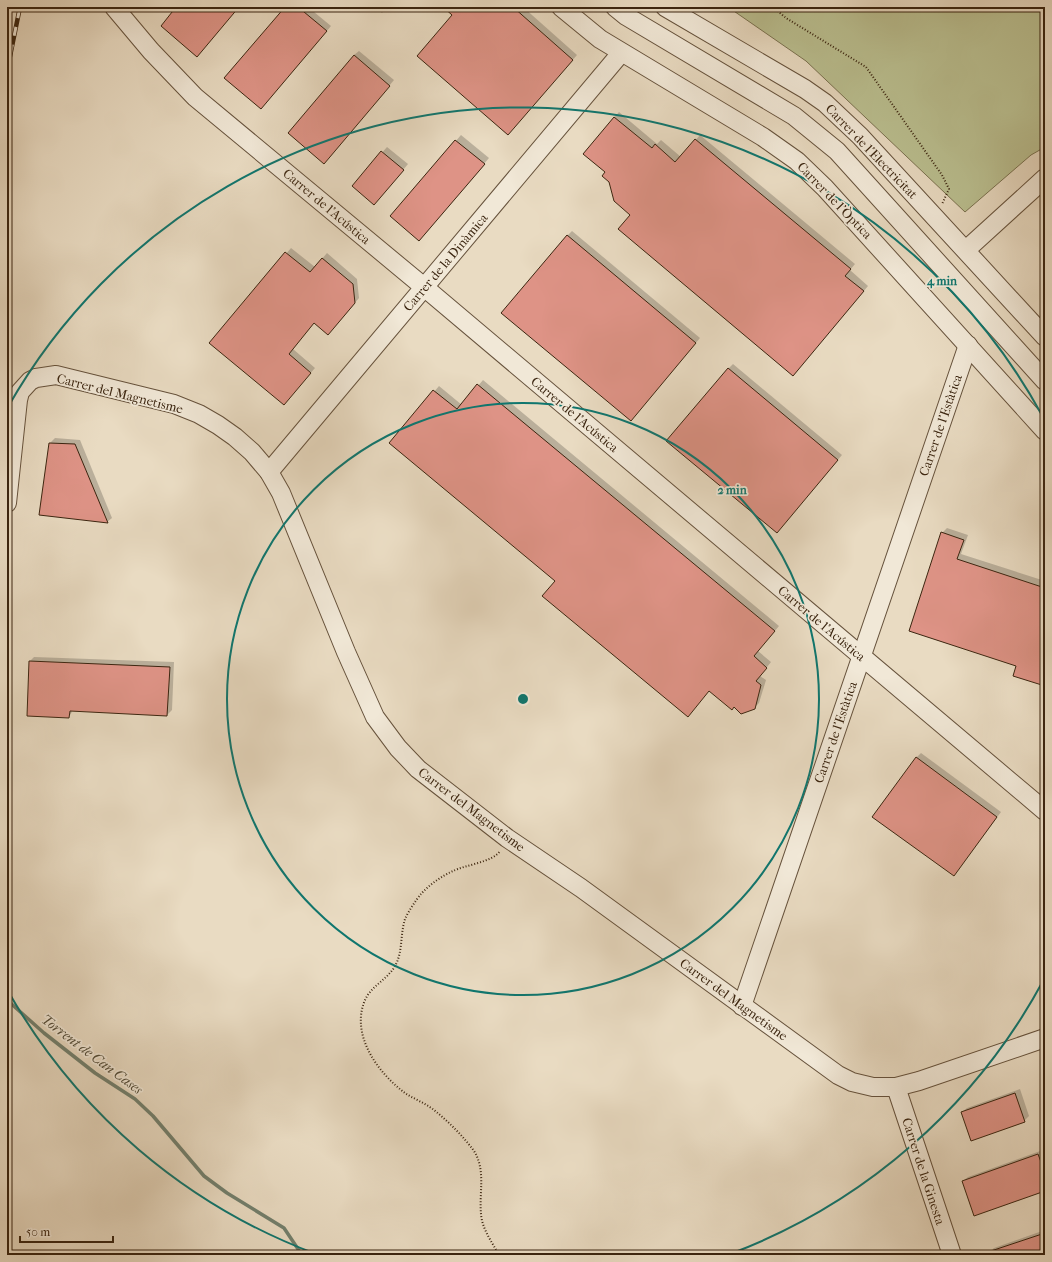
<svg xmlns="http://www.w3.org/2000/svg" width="1052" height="1262" font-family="'IM FELL French Canon',serif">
  <rect width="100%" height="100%" fill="#e9dbc2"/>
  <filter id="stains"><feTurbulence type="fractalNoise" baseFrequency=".005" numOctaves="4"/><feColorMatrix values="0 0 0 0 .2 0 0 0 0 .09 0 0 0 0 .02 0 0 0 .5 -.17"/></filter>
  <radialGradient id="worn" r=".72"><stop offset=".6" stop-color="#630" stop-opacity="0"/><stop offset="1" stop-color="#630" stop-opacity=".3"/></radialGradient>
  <path fill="#babf90" stroke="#7a7250" d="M728,7H1045V147L1031,155L965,212L806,61Z"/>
  <g fill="#0003">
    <path d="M286,7H308L331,26L265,103Z"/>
    <path d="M375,7H387L382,13Z"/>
    <path d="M445,7H523L577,55L508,134L454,15Z"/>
    <path d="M359,51L394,80L329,158L354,55Z"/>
    <path d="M619,112L657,144L661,140L681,157L700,135L855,264L850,270L868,286L798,369L632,215L607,172L584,153Z"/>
    <path d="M461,135L489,158L424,235L391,216Z"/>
    <path d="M387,147L408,164L379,199L353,186Z"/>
    <path d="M572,231L700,338L635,415L567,236Z"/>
    <path d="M291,248L315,267L327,253L357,279L359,298L333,329L315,322L293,349L315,368L284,404L211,343Z"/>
    <path d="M733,364L842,455L781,527L728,369Z"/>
    <path d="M483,380L779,626L758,651L771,662L760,676L766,680L759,703L754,708L734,706L710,690L557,581L391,443L439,386L462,405Z"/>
    <path d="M55,438L80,440L112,518L107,522L50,443Z"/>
    <path d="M947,528L968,535L961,554L1045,581V686L1017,666L910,630L942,533Z"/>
    <path d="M34,657L174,662L172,710L167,715L73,710L69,717L30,661Z"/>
    <path d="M921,753L1001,812L954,875L916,758Z"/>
    <path d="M1020,1089L1029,1116L1024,1121L962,1112L967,1108Z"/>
    <path d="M1043,1150L1045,1156V1190L963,1181L968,1177Z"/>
    <path d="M1045,1230V1255H990L989,1252L994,1248Z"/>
  </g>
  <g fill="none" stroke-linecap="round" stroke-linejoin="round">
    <path stroke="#73806e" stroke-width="3.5" d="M7,1000L44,1033L95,1073L135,1099L153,1116L204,1176L227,1193L284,1228L302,1255"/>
  </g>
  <g fill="#de9386" stroke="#3b2510">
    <path d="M176,7H239L197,57L161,26Z"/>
    <path d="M285,7H298L327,31L261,109L224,78Z"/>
    <path d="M443,7H513L573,60L508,135L417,56L452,15Z"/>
    <path d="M354,55L390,86L324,164L288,133Z"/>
    <path d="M614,117L652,148L655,144L675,162L695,139L851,269L845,276L864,291L793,376L618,229L630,215L614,201L609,182L602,176L605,172L583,154Z"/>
    <path d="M455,140L485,164L419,241L390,216Z"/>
    <path d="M381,151L404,170L374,205L352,186Z"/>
    <path d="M567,235L696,343L631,421L501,313Z"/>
    <path d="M285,252L310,272L322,258L353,284L355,303L328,335L314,323L289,354L311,373L284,405L209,343Z"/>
    <path d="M728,368L838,460L777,533L666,441Z"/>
    <path d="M477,384L775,631L754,656L767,668L756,681L761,685L755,709L741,714L734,707L732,710L709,691L688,717L542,596L555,581L389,443L433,390L457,409Z"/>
    <path d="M49,443L75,444L108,523L39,515Z"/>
    <path d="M941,532L964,540L957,559L1045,588V686L1013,676L1016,666L909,631Z"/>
    <path d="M29,661L170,667L167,716L70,711L69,718L27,716Z"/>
    <path d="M916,757L997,817L954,876L872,817Z"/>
    <path d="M1015,1093L1025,1122L971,1141L961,1112Z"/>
    <path d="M1038,1154L1045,1173V1191L974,1216L962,1181Z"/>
    <path d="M1045,1233V1255H985V1253Z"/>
  </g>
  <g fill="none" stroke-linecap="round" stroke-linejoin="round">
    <g stroke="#66523c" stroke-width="20">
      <g id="minor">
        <path d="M114,7L151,51L195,97L424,287L1045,811"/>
        <path d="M561,7L600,39L763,137L797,161L825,188L1045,431"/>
        <path d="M615,7L626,16L794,116L837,151L1045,381"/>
        <path d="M665,7L805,89L825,103L860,136L1045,337"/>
        <path d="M966,250L1045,178"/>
        <path d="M269,472L621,53"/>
        <path d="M7,503L18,400L20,392L30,381L36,378L56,375L174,404L199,414L218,425L235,437L252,452L269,472L281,493L346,652L375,717L398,748L418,769L507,838L581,888L838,1075L852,1082L873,1087H896L919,1081L1045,1038"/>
        <path d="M742,1006L968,345"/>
        <path d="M896,1087L952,1255"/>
      </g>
    </g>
    <g stroke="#3b2510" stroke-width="2" stroke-dasharray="1 2" stroke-linecap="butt">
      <path d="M773,7L786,18L866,67L942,175L949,189L942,204"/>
      <path d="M499,1255C492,1242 482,1229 481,1214C479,1193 486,1170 474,1151C463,1136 449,1122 434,1110C425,1103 414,1099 405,1093C378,1073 350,1035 365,1000C371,986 388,979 395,966C403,952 400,935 405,919C408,912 416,900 421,894C430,884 442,876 453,871C465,865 493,862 500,851"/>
    </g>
    <use href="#minor" stroke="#f1e8d7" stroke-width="18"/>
    <g stroke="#3b2510" stroke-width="4.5">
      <path id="rail" d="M7,71L20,7"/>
    </g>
    <use href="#rail" stroke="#f1e8d7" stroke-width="3" stroke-dasharray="9" stroke-linecap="butt"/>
  </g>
  <g fill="none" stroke="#0f766e" stroke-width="2">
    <circle cx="523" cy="699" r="296"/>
    <path d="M1043 981A592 592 0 0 1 730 1254M316 1254A592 592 0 0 1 8 991M8 407A592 592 0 0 1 1043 417"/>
  </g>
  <g text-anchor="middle" stroke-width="3.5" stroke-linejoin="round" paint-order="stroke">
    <g font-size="13" fill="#3b2510" stroke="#f1e8d7">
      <text transform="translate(872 151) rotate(46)" y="5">Carrer de l'Electricitat</text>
      <text transform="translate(835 200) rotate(46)" y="5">Carrer de l'Òptica</text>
      <text transform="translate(327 206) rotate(40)" y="5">Carrer de l'Acústica</text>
      <text transform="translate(445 262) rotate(-50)" y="5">Carrer de la Dinàmica</text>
      <text transform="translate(120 393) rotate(14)" y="5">Carrer del Magnetisme</text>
      <text transform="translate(575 414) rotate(40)" y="5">Carrer de l'Acústica</text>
      <text transform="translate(940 425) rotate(-71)" y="5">Carrer de l'Estàtica</text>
      <text transform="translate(822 623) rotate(40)" y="5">Carrer de l'Acústica</text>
      <text transform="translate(835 732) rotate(-71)" y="5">Carrer de l'Estàtica</text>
      <text transform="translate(472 809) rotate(37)" y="5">Carrer del Magnetisme</text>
      <text transform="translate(734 999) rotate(36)" y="5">Carrer del Magnetisme</text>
      <text transform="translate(924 1171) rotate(72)" y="5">Carrer de la Ginesta</text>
    </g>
    <g font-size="14" font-style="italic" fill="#524b37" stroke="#f1e8d7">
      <text transform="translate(92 1054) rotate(37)" y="5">Torrent de Can Cases</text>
    </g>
  </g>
  <circle cx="523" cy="699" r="6" fill="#0f766e" stroke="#f1e8d7" stroke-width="2"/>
  <g font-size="12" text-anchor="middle" font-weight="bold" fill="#0f766e" stroke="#f1e8d7" stroke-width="3.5" stroke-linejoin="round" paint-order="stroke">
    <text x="942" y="285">4 min</text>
    <text x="732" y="494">2 min</text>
  </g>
  <rect width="1052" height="1262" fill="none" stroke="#e9dbc2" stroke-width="24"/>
  <rect x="8" y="8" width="1036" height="1246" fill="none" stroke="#3b2510" stroke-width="2"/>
  <rect x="12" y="12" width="1028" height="1238" fill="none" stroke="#3b2510"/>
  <path d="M20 1236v6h93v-6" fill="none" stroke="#3b2510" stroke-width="2"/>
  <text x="26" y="1236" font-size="12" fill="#3b2510" stroke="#f1e8d7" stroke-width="3" paint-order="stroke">50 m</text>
  <rect width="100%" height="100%" filter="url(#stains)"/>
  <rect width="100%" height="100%" fill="url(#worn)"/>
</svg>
